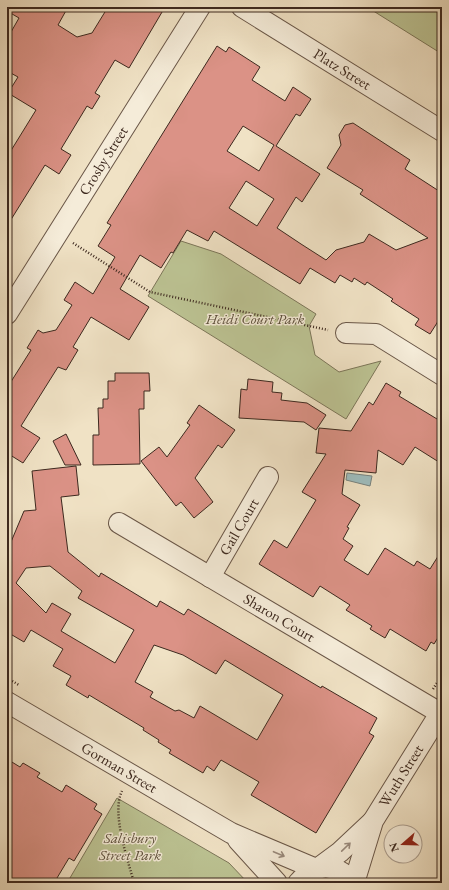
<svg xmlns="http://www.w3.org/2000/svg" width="449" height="890" font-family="'EB Garamond',serif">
  <rect width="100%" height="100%" fill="#f0e2c5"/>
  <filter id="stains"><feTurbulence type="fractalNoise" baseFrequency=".005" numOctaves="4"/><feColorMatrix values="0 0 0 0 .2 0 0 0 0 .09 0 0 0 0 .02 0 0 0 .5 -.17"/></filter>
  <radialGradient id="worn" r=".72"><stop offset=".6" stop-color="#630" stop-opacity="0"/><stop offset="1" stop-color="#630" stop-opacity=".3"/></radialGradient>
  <g fill="#bcc393" stroke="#7c7659">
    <path d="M367,7H442V54Z"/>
    <path d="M181,241L221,254L316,314L309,326L315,355L339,372L381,361L346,419L148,296Z"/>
    <path d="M117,798L229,863L248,883H67Z"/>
    <path d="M327,878L340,883H312L319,879Z"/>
  </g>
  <path fill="#9dbcbd" stroke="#77817e" d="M347,473L372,476L370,486L346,480Z"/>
  <g fill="#db9286" stroke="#3d291f" fill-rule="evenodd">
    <path d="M7,7H68L58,25L77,37L92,33L108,7H165L129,68L115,60L95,93L100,96L92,109L87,106L61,149L71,155L59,174L45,165L7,226V157L36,110L8,93L18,77L7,71V39L19,18L7,11Z"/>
    <path d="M217,46L226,52L229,47L260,67L252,80L285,101L293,87L311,99L300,116L296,114L276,146L320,174L302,202L296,197L277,228L301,244L326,260L336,250L364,242L369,234L396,250L428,238L360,194L363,190L327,168L341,145L339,135L345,125L353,123L410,160L405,169L442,193V315L430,334L415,325L419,319L391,301L393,299L367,282L365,285L354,278L352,282L340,275L335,283L310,268L300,284L214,231L208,241L187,230L173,253L171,252L161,268L140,255L120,289L149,307L129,340L91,317L73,347L78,350L66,370L58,367L21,426L40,438L23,463L7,453V388L31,350L27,348L38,330L43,333L56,330L72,305L64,300L75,282L93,294L115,257L98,246L111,225L107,223ZM243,126L274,145L259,171L227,151ZM246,181L274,199L257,226L229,208Z"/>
    <path d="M115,373H149L150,391H144V409H139L140,464L93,465V435H99L98,408H103V399H108V381H115Z"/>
    <path d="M248,379L273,382L272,392L282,393L281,400L307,403L326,415L316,430L304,422L239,418L241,389L247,390Z"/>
    <path d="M386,383L401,392L399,396L442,422V464L415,447L403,465L378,450L376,473L345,470L342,494L360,505L347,527L349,528L343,539L353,546L344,560L368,575L385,548L414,566L417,561L430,569L442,550V631L434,644L431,642L426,651L390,629L385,638L370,629L372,626L346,610L350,605L320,586L313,597L259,564L274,540L287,548L316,500L302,492L326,454L316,453L319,428L351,431L369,402L373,405Z"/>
    <path d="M199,405L235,430L222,448L218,445L195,478L213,502L194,518L181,502L176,506L141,461L159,447L167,457L190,425L187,423Z"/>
    <path d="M66,434L81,465H65L53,441Z"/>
    <path d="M76,466L79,495L61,497L68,552L99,577L101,573L157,607L160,601L184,615L188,609L321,688L322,686L377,718L369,733L374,736L316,833L251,795L259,782L221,760L214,771L207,766L203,773L169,753L171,750L158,742L159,740L143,730L144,728L89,695L88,698L66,685L71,676L53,666L63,649L31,630L24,642L7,632V574L11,578L8,549L24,511L36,510L32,471ZM50,566L82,591L78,598L134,630L115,663L61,631L71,614L52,603L46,613L16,583L26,568ZM154,645L183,655L216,674L225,660L283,695L257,740L200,706L194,718L179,710L175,711L150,697L153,692L135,682Z"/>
    <path d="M7,759L20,767L23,763L40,773L37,777L62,792L66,785L97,804L94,809L102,814L74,861L69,858L54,883H14L7,879Z"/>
  </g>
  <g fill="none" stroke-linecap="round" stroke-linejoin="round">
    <g stroke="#6a5748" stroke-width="22">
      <g id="minor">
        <path id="s1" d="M242,7L442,131"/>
        <path id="s2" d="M7,314L200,7"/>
        <path d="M346,333L376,334L442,375"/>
        <path id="s3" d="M119,523L440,713"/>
        <path id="s4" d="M210,577L268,477"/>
        <path id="s5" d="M7,702L231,833L316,869"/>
        <path d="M238,840L277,883"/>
        <path d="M317,869L340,852L372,822"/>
        <path d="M298,883C315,863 336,862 353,883"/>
        <path id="s6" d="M354,883L373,821L442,710"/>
      </g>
    </g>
    <g stroke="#3d291f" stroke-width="2.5" stroke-dasharray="1 2" stroke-linecap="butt">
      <path d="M73,243L150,292L328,330"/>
      <path d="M7,678L19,685"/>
      <path d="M433,689L442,675"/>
      <path d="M122,791C111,813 128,860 134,883"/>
    </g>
    <use href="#minor" stroke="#f5ecd9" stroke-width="20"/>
  </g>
  <defs><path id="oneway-shaft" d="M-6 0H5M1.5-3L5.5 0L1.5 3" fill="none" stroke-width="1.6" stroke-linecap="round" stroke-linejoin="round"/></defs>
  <g stroke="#998a7c">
    <use href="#oneway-shaft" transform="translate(346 847) rotate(-44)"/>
    <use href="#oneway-shaft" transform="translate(279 854) rotate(23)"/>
  </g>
  <g text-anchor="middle" stroke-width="3" stroke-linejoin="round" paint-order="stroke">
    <g font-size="15" fill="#3d291f" stroke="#f5ecd9">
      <text dy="5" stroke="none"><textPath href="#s1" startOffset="118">Platz Street</textPath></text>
      <text dy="5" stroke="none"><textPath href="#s2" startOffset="181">Crosby Street</textPath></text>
      <text dy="5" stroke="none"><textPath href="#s4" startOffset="58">Gail Court</textPath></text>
      <text dy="5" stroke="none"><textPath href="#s3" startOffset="186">Sharon Court</textPath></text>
      <text dy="5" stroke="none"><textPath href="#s5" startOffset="130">Gorman Street</textPath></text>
      <text dy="5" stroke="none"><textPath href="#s6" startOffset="118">Wuth Street</textPath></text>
    </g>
    <g font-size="15" font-style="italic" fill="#5d503c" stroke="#f5ecd9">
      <text x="255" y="324">Heidi Court Park</text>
      <text x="130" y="843">Salisbury<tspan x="130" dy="17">Street Park</tspan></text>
    </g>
  </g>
  <rect width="449" height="890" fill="none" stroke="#f0e2c5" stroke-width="24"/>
  <rect x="8" y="8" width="433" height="874" fill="none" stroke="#3d291f" stroke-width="2"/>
  <rect x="12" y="12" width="425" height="866" fill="none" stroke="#3d291f"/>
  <g transform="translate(403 844) rotate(250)"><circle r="19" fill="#f5ecd9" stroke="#ab9e8f"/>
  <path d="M0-3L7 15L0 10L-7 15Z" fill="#8f2418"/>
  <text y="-6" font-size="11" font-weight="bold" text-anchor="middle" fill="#3d291f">N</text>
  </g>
  <rect width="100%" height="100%" filter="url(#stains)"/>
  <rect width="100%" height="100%" fill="url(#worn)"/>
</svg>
